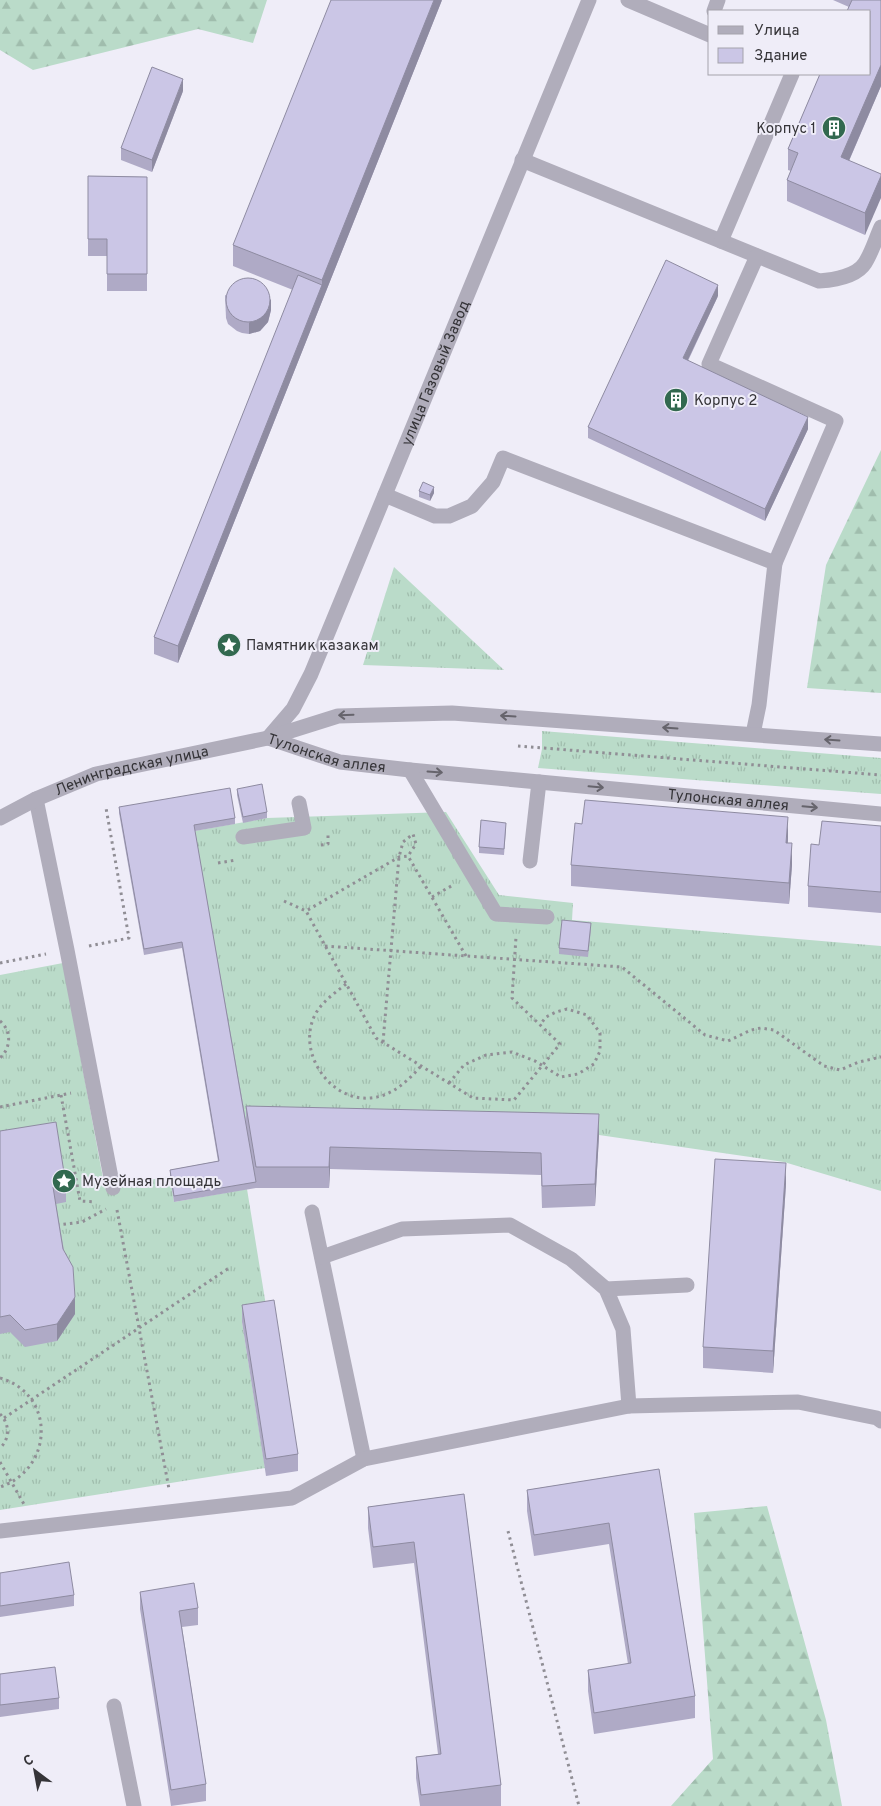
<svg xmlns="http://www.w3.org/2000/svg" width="881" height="1806" font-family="Overpass,sans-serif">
  <defs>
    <pattern id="grass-tufts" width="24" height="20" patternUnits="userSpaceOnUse" patternTransform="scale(1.25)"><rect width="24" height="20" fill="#badbc9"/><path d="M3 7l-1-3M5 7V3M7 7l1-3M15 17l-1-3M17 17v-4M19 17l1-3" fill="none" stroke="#a0bdad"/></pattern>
    <pattern id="forest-firs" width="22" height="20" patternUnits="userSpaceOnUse" patternTransform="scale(1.25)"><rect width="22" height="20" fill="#badbc9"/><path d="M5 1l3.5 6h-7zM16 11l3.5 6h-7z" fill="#a0bdad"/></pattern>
  </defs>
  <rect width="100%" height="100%" fill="#efedf8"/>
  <g fill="url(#grass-tufts)">
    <path d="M394,567L504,670L363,665Z"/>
    <path d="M542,731L881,758V794L538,768L542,749Z"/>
    <path d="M446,812L499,895L573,903L572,920L881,946V1191L784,1162L599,1135L246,1127L194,831L267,818Z"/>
    <path d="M63,963L105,1189L170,1176L174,1202L247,1189L268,1318L242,1322L265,1468L0,1510V975Z"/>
  </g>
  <g fill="url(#forest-firs)">
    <path d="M0,0H267L253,43L198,29L33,70L0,50Z"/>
    <path d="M881,450V693L807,688L826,565Z"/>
    <path d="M767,1506L826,1720L842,1806H671L713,1759L694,1513Z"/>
  </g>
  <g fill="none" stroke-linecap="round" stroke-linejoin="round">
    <g stroke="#908e95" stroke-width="3" stroke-dasharray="2.5 4" stroke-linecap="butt">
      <path d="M518,746L881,775"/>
      <path d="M321,845L328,844V833"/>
      <path d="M218,863L236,860"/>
      <path d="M432,897L453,885"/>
      <path d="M284,901L306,911"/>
      <path d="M89,946L129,938L106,808"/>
      <path d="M325,946L622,967L705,1035L728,1041L751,1030L761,1028L774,1030L824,1066L840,1070L859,1062L881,1057"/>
      <path d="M466,956L408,856L399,857L306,911L376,1038L473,1098L514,1100L560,1044L512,998L516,937"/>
      <path d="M0,963L46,954"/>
      <path d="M346,984C335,993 323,1001 316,1013C295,1050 329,1102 371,1098C392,1096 408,1081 421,1066"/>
      <path d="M0,1021C12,1031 11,1048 0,1058"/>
      <path d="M383,1042L399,857L403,842L413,834L416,844L408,856"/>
      <path d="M449,1083L464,1065L486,1055L512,1052L535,1061L561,1077L578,1074L594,1064L600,1051V1033L587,1015L567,1009L556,1012L546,1017L540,1025"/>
      <path d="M61,1095L80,1201L95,1202"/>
      <path d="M0,1107L71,1093"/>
      <path d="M117,1210L169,1489"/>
      <path d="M57,1225L82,1222L106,1209"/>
      <path d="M0,1378C56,1394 54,1469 0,1487"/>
      <path d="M0,1414C10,1424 10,1439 0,1448"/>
      <path d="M4,1418L229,1268"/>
      <path d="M0,1462L25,1506"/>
      <path d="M508,1531L579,1806"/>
    </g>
    <g stroke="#b0adbb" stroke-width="15">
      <path d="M628,0L710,35"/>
      <path d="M714,11L718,0"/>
      <path d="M522,160L819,281C834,280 857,276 865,263C872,252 876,238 881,227"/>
      <path d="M721,241L792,74"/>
      <path d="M757,256L709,364L836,421L775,563"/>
      <path d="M385,495L435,516H449L472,506L493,482L503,458L775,563L759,705L753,734"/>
      <path id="s1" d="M269,737L293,709L311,674L589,0"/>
      <path id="s2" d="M268,738L340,762L410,770L881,814"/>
      <path d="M410,770L496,914L547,917"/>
      <path d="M36,799L67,950L113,1188"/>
      <path id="s3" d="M0,818L36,799L96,774L268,738L338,716L452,713L881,744"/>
      <path d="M243,837L304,828L299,803"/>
      <path d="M530,861L539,782"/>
      <path d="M312,1212L364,1459"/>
      <path d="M322,1257L402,1229L510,1225L571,1259L606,1289L623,1329L629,1406"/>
      <path d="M606,1289L687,1285"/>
      <path d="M0,1531L292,1498L364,1459L629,1406L798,1402L877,1418L881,1421"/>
      <path d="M114,1706L134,1806"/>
    </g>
  </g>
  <g fill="#afaac6">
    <path d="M442,0L178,663L154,654V637L293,290L233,266V245Z"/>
    <path d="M833,0H881V86L849,161L881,174L865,235L787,201V180L791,171L788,170V149L849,7Z"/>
    <path d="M183,91L152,172L121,160V148Z"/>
    <path d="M88,176L147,177V291H107V256H88Z"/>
    <path d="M225,295L271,310L268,322L260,331L249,334L242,333L237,331L228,324L226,318Z"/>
    <path d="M718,296L688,361L808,429L765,521L588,438V427Z"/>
    <path d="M419,491L434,493L430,501L419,497Z"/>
    <path d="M237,789L267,812V818L243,823L237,795Z"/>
    <path d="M119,807L235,818V824L195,831L246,1121V1106L599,1135L595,1206L542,1208L541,1175L330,1169L329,1188H256L174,1202L170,1176V1170L218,1161L182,948L144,955L119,813Z"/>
    <path d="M881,826V913L808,907V886L819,845Z"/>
    <path d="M506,829L504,855L479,853V847Z"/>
    <path d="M788,838V843L792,865L789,904L571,886V865Z"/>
    <path d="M591,929L588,957L559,954V948Z"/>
    <path d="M0,1131L66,1185V1202L56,1204L75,1314L57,1341L25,1347L10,1332L0,1334Z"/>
    <path d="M786,1184L773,1373L703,1368V1347Z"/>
    <path d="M242,1305L298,1454V1471L266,1476L242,1322Z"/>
    <path d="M659,1469L695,1696V1718L594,1734L588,1691V1670L628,1664L609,1544L534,1556L527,1511V1490Z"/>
    <path d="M464,1494L501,1785V1806H420L416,1778V1757L438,1754L414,1563L373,1568L368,1528V1507Z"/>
    <path d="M0,1573L74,1595V1606L0,1617Z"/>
    <path d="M140,1592L198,1608V1625L182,1627L206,1784V1801L171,1806L140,1609Z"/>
    <path d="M0,1674L59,1698V1709L0,1717Z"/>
  </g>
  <g fill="#8e8ba1">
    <path d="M434,0H442L178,663V646L322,285V280Z"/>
    <path d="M881,65V86L841,179V157Z"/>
    <path d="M183,79V91L152,172V160Z"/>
    <path d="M881,176V198L865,235V213Z"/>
    <path d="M718,285V296L683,370V358Z"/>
    <path d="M271,299V310L268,322L260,331L249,334V323Z"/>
    <path d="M808,417V429L765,521V509Z"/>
    <path d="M434,487V493L430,501V495Z"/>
    <path d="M788,817V838L786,864V843Z"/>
    <path d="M792,843V865L789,904V883Z"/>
    <path d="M599,1114V1135L595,1206V1184Z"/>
    <path d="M330,1147V1169L329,1188V1167Z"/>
    <path d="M786,1163V1184L773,1373V1351Z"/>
    <path d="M75,1297V1314L57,1341V1324Z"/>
  </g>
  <g fill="#cbc6e6" stroke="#8e8ba1">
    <path d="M331,0H434L322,280L233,245Z"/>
    <path d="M852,0H881V65L841,157L881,174V176L865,213L787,180L798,153L788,149L820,74H870V11H847Z"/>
    <path d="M152,67L183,79L152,160L121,148Z"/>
    <path d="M88,176L147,177V274H107V239H88Z"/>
    <path d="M666,260L718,285L683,358L808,417L765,509L588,427Z"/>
    <path d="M298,275L322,285L178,646L154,637Z"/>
    <circle cx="248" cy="300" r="22"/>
    <path d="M423,482L434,487L430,495L419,491Z"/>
    <path d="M262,784L267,812L243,817L237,789Z"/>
    <path d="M230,788L235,818L194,825L256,1182L174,1196L170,1170L219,1161L182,942L144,949L119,807Z"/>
    <path d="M585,800L788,817L786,843H792L789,883L571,865L575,823L582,824Z"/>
    <path d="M481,820L506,823L504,849L479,847Z"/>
    <path d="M822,821L881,826V892L808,886L811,844L819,845Z"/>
    <path d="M562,920L591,923L588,951L559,948Z"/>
    <path d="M246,1106L599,1114L595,1184L542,1186L541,1153L330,1147L329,1167H256Z"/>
    <path d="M56,1122L66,1185L53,1187L63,1249L73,1267L75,1297L57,1324L25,1330L10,1315L0,1317V1131Z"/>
    <path d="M715,1159L786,1163L773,1351L703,1347Z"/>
    <path d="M274,1300L298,1454L266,1459L242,1305Z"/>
    <path d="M659,1469L695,1696L594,1713L588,1670L631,1663L609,1523L534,1535L527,1490Z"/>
    <path d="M464,1494L501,1785L421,1795L416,1757L441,1754L414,1542L373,1547L368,1507Z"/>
    <path d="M69,1562L74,1595L0,1606V1573Z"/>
    <path d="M194,1583L198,1608L179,1611L206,1784L171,1790L140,1592Z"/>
    <path d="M55,1667L59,1698L0,1705V1674Z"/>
  </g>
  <defs><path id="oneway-shaft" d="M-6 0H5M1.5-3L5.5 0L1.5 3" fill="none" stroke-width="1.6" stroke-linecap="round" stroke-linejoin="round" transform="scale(1.25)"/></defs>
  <g stroke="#66646c">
    <use href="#oneway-shaft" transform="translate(346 715) rotate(178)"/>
    <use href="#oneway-shaft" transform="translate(508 716) rotate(-177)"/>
    <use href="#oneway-shaft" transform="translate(670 728) rotate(-176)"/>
    <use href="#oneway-shaft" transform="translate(832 740) rotate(-176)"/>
    <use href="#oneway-shaft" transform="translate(435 772) rotate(4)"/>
    <use href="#oneway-shaft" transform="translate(596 787) rotate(5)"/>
    <use href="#oneway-shaft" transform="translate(810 807) rotate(5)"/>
  </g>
  <defs>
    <g id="building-disc" transform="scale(1.25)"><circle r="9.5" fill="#32694f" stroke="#efedf8"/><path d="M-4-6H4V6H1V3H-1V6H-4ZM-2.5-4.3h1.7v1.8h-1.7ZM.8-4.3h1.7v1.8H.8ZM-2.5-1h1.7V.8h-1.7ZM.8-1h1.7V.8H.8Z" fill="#fff"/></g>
    <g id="sight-disc" transform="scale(1.25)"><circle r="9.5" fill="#32694f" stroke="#efedf8"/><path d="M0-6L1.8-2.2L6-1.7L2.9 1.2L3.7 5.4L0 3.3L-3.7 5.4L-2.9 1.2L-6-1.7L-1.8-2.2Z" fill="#fff"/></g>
  </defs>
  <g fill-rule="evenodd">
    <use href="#building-disc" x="834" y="128"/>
    <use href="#building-disc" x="676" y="400"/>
    <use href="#sight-disc" x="229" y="645"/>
    <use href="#sight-disc" x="64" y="1181"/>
  </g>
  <g text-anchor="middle" stroke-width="4" stroke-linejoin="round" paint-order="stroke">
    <g font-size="15" fill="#353438" stroke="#efedf8" text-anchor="start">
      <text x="816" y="133" text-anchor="end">Корпус 1</text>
      <text x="694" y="405">Корпус 2</text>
      <text x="246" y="650">Памятник казакам</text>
      <text x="82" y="1186">Музейная площадь</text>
    </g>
    <g font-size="15" fill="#353438" stroke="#efedf8">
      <text dy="5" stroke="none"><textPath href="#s1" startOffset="402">улица Газовый Завод</textPath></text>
      <text dy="5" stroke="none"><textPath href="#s2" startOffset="61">Тулонская аллея</textPath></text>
      <text dy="5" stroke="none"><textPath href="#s3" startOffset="141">Ленинградская улица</textPath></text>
      <text dy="5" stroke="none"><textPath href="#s2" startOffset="466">Тулонская аллея</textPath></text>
    </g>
  </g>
  <rect x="708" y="10" width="162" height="65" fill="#efedf8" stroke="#a5a3ab"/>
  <rect x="718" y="26" width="25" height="8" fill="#b0adbb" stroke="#a5a3ab"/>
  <text x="754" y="35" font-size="15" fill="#353438">Улица</text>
  <rect x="718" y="48" width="25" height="15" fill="#cbc6e6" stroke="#a5a3ab"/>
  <text x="754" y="60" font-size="15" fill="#353438">Здание</text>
  <g transform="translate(35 1771) rotate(328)" stroke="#efedf8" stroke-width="4" paint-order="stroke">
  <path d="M0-4L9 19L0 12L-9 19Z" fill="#353438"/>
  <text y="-8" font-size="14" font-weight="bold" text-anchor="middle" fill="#353438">С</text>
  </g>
</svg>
